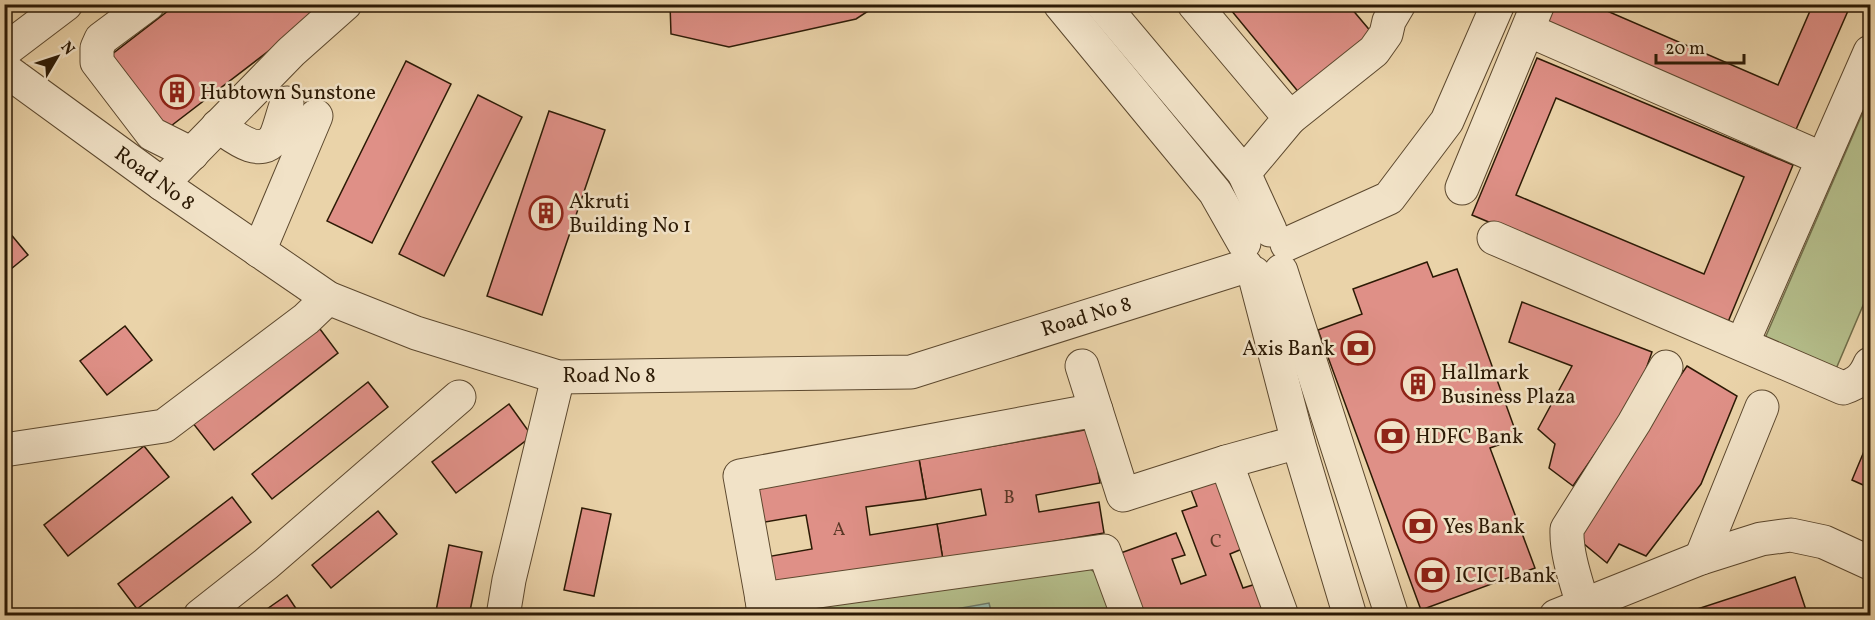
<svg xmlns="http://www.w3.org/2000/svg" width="1875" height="620" font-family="Vollkorn,serif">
  <rect width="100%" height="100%" fill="#ead3a9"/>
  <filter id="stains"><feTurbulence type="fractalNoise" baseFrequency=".00333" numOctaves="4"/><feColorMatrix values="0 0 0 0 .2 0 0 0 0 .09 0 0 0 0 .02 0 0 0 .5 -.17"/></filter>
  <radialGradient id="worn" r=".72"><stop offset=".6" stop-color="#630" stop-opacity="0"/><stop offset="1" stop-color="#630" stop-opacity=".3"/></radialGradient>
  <g fill="#b4bd8a" stroke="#706c48" stroke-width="1.5">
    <path d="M1870,96V289L1830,383L1759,352Z"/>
    <path d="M1082,563L1109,583L1119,615L783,616L782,607Z"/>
  </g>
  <path fill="#98b8aa" stroke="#6d7968" stroke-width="1.5" d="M989,603L992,615H922Z"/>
  <g fill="#df9087" stroke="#2c1a05" stroke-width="1.5" fill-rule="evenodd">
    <path d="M177,4H330L167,129L111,55Z"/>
    <path d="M670,4H879L856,19L729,47L671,34Z"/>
    <path d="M1226,4H1355L1351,8L1378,40L1305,100Z"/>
    <path d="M1546,4H1591L1778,85L1813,4H1851L1794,134L1539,20Z"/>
    <path d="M1537,58L1793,165L1728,322L1472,215ZM1556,98L1744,177L1704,274L1516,195Z"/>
    <path d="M406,61L451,84L372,243L327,221Z"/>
    <path d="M478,95L522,117L444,276L399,254Z"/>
    <path d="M549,111L605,130L542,315L487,296Z"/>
    <path d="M4,226L28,255L11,269L4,261Z"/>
    <path d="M1427,262L1433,277L1457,269L1518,438L1490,448L1535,568L1421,610L1318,330L1362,314L1353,289Z"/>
    <path d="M1522,302L1652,352L1639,389L1573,486L1549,468L1555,444L1538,429L1572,366L1509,342Z"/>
    <path d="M317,325L338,353L214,450L192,422Z"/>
    <path d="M125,326L152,360L107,395L80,361Z"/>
    <path d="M1687,366L1737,396L1701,484L1646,556L1619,544L1607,563L1572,534Z"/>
    <path d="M368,382L388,407L272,499L252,474Z"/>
    <path d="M509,404L532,436L456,493L432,462Z"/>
    <path d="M1090,429L1100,483L1036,495L1039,512L1099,502L1104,533L943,560L937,524L986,515L981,489L926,499L919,459Z"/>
    <path d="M1870,437V488L1852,480Z"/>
    <path d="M144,446L169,477L68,556L44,525Z"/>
    <path d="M919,459L926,499L866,507L870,535L937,524L943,560L771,589L766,557L812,549L806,515L759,523L753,487Z"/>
    <path d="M1214,475L1242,549L1230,554L1243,588L1256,584L1268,616H1140L1118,554L1176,533L1185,555L1172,559L1181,584L1206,575L1182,511L1197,506L1189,485Z"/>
    <path d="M232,497L251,522L137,609L118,584Z"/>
    <path d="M582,508L611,514L594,596L564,590Z"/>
    <path d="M378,511L397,534L331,588L312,565Z"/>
    <path d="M449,545L482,552L469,616H435Z"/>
    <path d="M1795,577L1808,616H1676Z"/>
    <path d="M287,595L301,616H257Z"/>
    <rect x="689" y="613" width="36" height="3"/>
  </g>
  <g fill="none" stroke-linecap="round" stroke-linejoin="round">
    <g stroke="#5c482e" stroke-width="35">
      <g id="minor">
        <path d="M148,4L101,39L97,48V62L152,134L192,154"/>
        <path d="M1060,4L1215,192L1244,243"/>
        <path d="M1102,4L1244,173L1270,230"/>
        <path d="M1194,4L1290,118L1244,173"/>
        <path d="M1528,30L1823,159"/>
        <path d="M4,51L66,4"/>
        <path d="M4,69L162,184L328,298L416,333L558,377L911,372L1246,266"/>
        <path d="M1290,118L1374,51L1386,34L1389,21L1399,4"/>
        <path d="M218,126C232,135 259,159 274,139C279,132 283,112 287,103"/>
        <path d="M162,184L291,52L345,4"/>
        <path d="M1462,188L1538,4"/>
        <path d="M1494,238L1843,388C1858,383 1864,378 1870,364"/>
        <path d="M1287,244L1389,198L1447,121L1498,4"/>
        <path d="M259,251L316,116"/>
        <path d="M1281,271L1392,616"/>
        <path d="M1254,273L1298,442L1350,616"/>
        <path d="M1742,344L1870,52"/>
        <path d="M1082,366L1096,410"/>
        <path d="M4,450L164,426L306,319L328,298"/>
        <path d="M1226,462L1298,442"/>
        <path d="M1701,558L1762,407"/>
        <path d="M762,599L740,476L1096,410L1123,495L1226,462L1282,616"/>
        <path d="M1583,605C1576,581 1566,554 1567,529L1634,423L1666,367"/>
        <path d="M200,616L266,564L459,397"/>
        <path d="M503,616L509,580L558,377"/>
        <path d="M764,616L762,599L1104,551L1128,616"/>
        <path d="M1556,616L1701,558L1761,539L1791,535L1824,542L1870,563"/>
      </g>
    </g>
    <use href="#minor" stroke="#f1e2c7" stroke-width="33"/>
  </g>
  <defs>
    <g id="building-ring" transform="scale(1.725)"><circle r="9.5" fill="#f1e2c7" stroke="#8f2418" stroke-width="1.5"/><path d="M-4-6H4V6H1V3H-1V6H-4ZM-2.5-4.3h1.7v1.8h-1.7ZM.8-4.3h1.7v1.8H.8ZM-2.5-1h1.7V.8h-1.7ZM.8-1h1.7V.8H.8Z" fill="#8f2418"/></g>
    <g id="bank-ring" transform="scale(1.725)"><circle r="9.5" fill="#f1e2c7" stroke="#8f2418" stroke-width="1.5"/><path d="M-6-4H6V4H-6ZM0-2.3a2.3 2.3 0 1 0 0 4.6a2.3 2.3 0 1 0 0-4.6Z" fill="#8f2418"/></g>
  </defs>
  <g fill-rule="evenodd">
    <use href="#building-ring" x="177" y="92"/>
    <use href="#building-ring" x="546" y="213"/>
    <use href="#bank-ring" x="1358" y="348"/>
    <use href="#building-ring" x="1418" y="384"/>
    <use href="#bank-ring" x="1392" y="436"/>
    <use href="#bank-ring" x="1420" y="526"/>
    <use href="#bank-ring" x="1432" y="575"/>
  </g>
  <g text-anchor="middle" stroke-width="5" stroke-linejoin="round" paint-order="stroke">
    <g font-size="18" fill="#593826">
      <text x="1009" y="503">B</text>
      <text x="839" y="535">A</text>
      <text x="1216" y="547">C</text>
    </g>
    <g font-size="21" fill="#2c1a05" stroke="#f1e2c7" text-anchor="start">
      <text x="200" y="99">Hubtown Sunstone</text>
      <text x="569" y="208">Akruti<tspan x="569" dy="24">Building No 1</tspan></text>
      <text x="1335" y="355" text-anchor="end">Axis Bank</text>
      <text x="1441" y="379">Hallmark<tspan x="1441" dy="24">Business Plaza</tspan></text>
      <text x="1415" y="443">HDFC Bank</text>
      <text x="1443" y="533">Yes Bank</text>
      <text x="1455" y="582">ICICI Bank</text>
    </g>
    <g font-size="21" fill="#2c1a05" stroke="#f1e2c7">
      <text transform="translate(155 178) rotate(36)" y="7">Road No 8</text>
      <text transform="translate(1086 316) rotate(-17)" y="7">Road No 8</text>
      <text x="609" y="382">Road No 8</text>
    </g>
  </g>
  <rect width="1875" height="620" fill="none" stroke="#ead3a9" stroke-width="24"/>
  <rect x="6" y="6" width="1863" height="608" fill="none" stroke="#2c1a05" stroke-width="3"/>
  <rect x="12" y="12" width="1851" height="596" fill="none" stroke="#2c1a05" stroke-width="1.5"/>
  <g transform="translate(57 57) rotate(51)" stroke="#f1e2c7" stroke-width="4.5" paint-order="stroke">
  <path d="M0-4.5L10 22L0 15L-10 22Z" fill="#2c1a05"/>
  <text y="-9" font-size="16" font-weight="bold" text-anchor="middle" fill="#2c1a05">N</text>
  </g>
  <path d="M1656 54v9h88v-9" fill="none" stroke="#2c1a05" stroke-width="3"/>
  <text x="1665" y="54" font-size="18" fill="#2c1a05" stroke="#f1e2c7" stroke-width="4.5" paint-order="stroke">20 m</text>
  <rect width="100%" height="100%" filter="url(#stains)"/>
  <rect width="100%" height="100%" fill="url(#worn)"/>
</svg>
